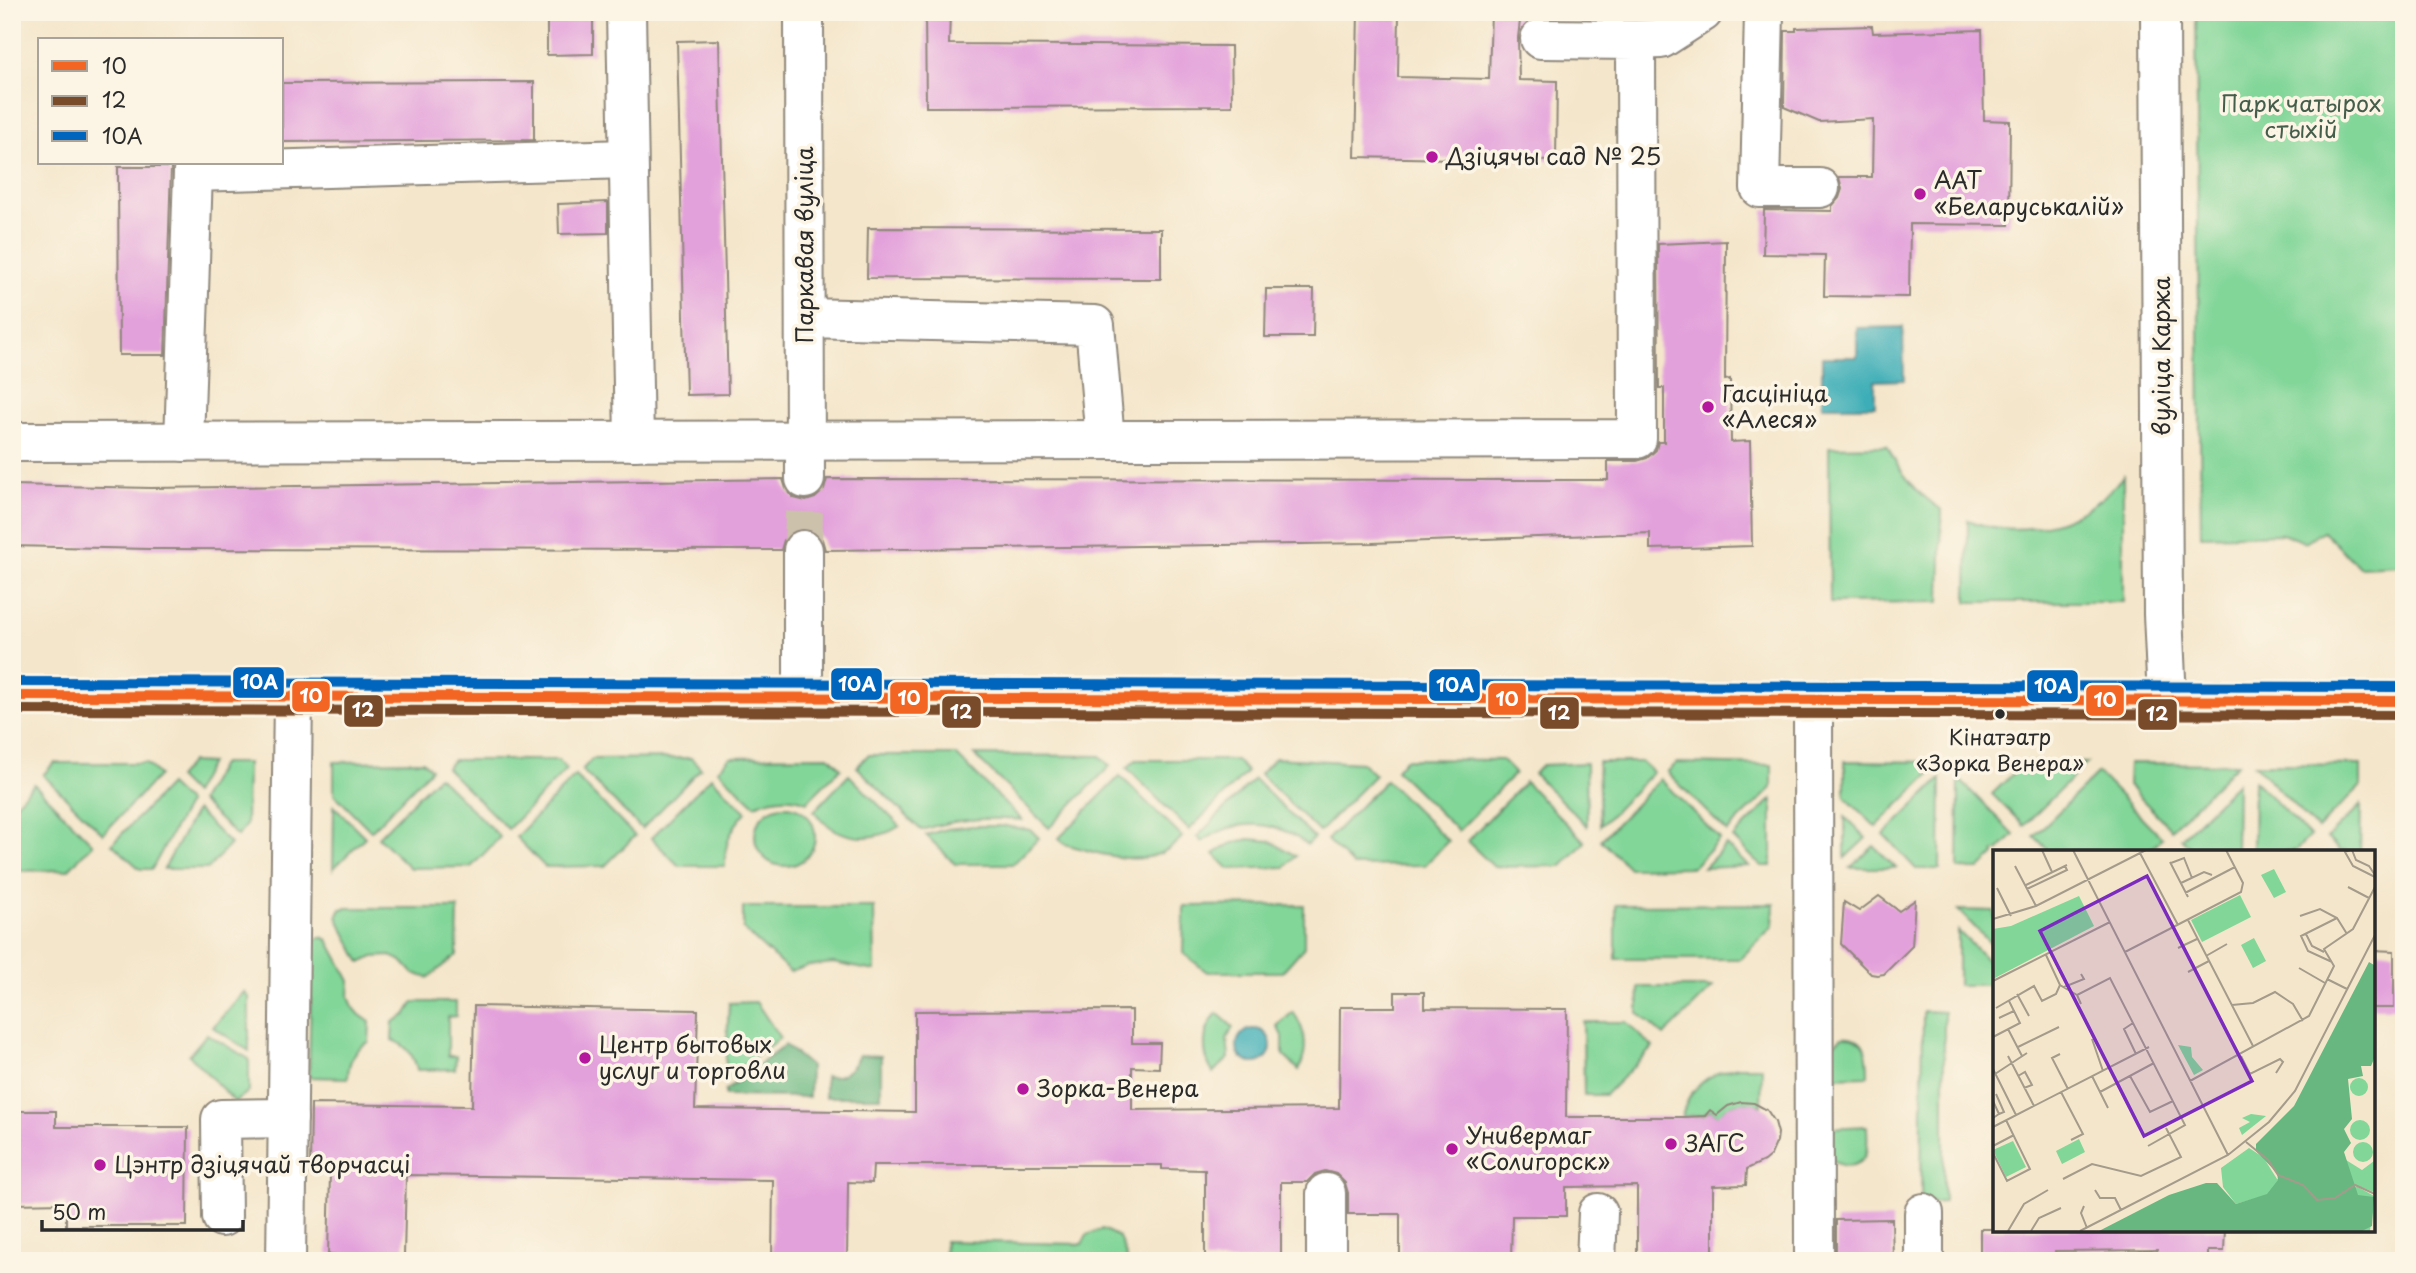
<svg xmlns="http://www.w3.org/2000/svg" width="2416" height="1273" font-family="'Playpen Sans',sans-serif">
  <rect width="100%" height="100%" fill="#fcf5e5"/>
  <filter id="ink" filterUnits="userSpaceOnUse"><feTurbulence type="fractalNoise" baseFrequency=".0143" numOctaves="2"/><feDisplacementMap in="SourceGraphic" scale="14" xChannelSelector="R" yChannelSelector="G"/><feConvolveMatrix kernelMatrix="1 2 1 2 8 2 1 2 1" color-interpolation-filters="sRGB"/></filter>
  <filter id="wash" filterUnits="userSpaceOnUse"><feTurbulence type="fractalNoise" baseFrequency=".00686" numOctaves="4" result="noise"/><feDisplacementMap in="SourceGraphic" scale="28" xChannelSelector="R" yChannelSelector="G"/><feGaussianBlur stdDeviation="1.57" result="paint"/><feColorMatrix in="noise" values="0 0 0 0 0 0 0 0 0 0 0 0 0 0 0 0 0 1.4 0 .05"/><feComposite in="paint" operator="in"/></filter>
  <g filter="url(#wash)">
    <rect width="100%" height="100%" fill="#f4e6cb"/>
    <g fill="#81d698" stroke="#568062" stroke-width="2">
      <path d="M2196,12H2404V565L2359,567L2323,531L2305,542L2282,534L2201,536Z"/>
      <path d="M1887,446C1900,473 1917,494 1942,510L1940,602L1830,603L1829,447Z"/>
      <path d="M2123,476V602H1967L1968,520C2021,542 2090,521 2123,476Z"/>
      <path d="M868,755H956L1022,820C986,817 955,819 921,830L857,767Z"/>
      <path d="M974,755L1100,756L1110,766L1049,828Z"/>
      <path d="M829,756L841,768L807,802C790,795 771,798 755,805L718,770L730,757Z"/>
      <path d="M691,758L701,768L642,829L582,770L592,759Z"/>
      <path d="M1275,758L1362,763L1375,775L1319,832L1260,774Z"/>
      <path d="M1405,759L1502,760L1515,773L1458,831L1396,770Z"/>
      <path d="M453,760H558L567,769L508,829L446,768Z"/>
      <path d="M1136,760H1236L1247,772L1189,830L1127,768Z"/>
      <path d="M423,761L431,769L371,831L334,794V762Z"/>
      <path d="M1845,761L1942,762L1876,827L1845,797Z"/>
      <path d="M191,762L210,763L193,794L177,778Z"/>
      <path d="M1598,762H1642L1653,772L1600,826Z"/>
      <path d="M2025,762L2087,763L2024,826L1992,794Z"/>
      <path d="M54,763H146L159,775L103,834L43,775Z"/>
      <path d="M222,763H247L246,825L237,836L200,801Z"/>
      <path d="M1586,763L1587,826L1534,774L1542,765Z"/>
      <path d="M1677,763L1772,765V788L1727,832L1667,772Z"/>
      <path d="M2129,763L2237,764L2171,829L2128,785Z"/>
      <path d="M2254,764L2361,765V786L2317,829Z"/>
      <path d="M2098,773L2162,838L2149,851H2049L2034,836Z"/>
      <path d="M849,775L900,826C870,845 835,839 814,811Z"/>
      <path d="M438,776L500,837L471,867L410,868L378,837Z"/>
      <path d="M575,776L635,836L605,866L545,867L516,837Z"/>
      <path d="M1120,776L1182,837C1150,874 1104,854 1064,844L1059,838Z"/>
      <path d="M711,777L746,812C731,828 724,844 725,866H679L651,838Z"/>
      <path d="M1254,779L1314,838L1307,845C1276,819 1234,818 1202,842L1197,837Z"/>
      <path d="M1660,779L1720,839L1693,867L1629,868L1601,840Z"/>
      <path d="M1941,779L1940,869H1916L1884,835Z"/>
      <path d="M1959,779L2014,835L1998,851H1994V855L1979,869H1958Z"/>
      <path d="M1386,780L1448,841L1425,865L1353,866L1327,840Z"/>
      <path d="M2254,780L2310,836L2295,851H2253Z"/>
      <path d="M1525,782L1585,842L1562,866L1494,867L1467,841Z"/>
      <path d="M2237,783L2236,851H2194L2181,838Z"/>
      <path d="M34,784L93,844L68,870L12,871V807Z"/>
      <path d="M169,785L188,803L152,869H140L112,844Z"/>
      <path d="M1772,799V866H1761L1733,838Z"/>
      <path d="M2361,805L2360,851H2340L2327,838Z"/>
      <path d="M334,806L365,837L333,869Z"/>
      <circle cx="785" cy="836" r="30"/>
      <path d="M196,810L230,844L208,869H164Z"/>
      <path d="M1845,817L1866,838L1845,858Z"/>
      <path d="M973,826H1004L1031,830L1039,838L1013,864H955L926,835L947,829Z"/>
      <path d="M1249,839L1270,841L1296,856L1285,867L1229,869L1214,854L1230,844Z"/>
      <path d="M1726,845L1748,866L1704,868Z"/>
      <path d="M1874,846L1896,868H1850Z"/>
      <path d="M1774,904L1773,926L1740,959H1616V905Z"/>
      <path d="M1304,905V947L1282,972H1207L1183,953L1184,906Z"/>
      <path d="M743,907H874L875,971L833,963L808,966L790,972L743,929Z"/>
      <path d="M347,908H458L457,955L428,978L413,973L402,961L391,956L373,957L361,963L337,917L341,909Z"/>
      <path d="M1958,910L1994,911V947Z"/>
      <path d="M1958,931L1994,967V985H1958Z"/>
      <path d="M322,937L328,940L350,981L349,996L353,1007L360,1015L370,1022L369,1042C354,1049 348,1062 348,1078L309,1077L312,943L316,939Z"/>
      <path d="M1639,987H1713L1664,1036L1638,1013Z"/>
      <path d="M244,992L249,997V1051L213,1027Z"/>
      <path d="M414,1002H456V1016L448,1017V1056H456L455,1069L417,1070C414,1055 407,1045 392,1040L393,1022L406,1015Z"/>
      <path d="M756,1002L780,1038L725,1079L729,1003Z"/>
      <path d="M1923,1011L1944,1012V1202L1921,1203Z"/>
      <path d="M1293,1012C1306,1030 1309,1049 1299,1070L1283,1055V1038L1277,1026Z"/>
      <path d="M1217,1013L1233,1027L1227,1039L1229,1058L1213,1073C1201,1054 1202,1030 1217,1013Z"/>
      <path d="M1583,1022H1626L1653,1047L1605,1095H1584Z"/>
      <path d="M207,1034L249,1059V1091L235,1102L189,1055Z"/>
      <path d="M1842,1037C1868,1034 1868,1057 1868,1076L1827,1077L1832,1045Z"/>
      <path d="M1738,1067H1762L1761,1106C1744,1100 1730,1101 1718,1116L1710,1110L1703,1115L1682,1117C1688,1088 1709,1072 1738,1067Z"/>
      <path d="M1867,1126C1867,1135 1869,1147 1865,1155C1858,1169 1841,1168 1831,1159L1827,1128Z"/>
      <path d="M1102,1229L1119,1237L1128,1261H944L945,1241L1082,1244L1087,1235Z"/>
    </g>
    <g fill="#68b780" stroke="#4a7156" stroke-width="2">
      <path d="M785,1045L810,1066L809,1097L725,1096V1091Z"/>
      <path d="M859,1055L881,1056V1097H825V1076C842,1079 852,1070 859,1055Z"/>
    </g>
    <g fill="#3daeb7" stroke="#346c71" stroke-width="2">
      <path d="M1903,327L1904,380L1875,381V406H1822V357H1857V328Z"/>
      <circle cx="1254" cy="1046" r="17"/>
    </g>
    <g id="blocks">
      <g fill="#e3a1db">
        <path d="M547,12H593V54L547,55Z"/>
        <path d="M925,12H950L949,44L1231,46L1232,106L926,107Z"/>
        <path d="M1358,12H1399L1398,77L1489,79L1491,12H1521L1518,38L1519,80L1557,81L1556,161L1355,157Z"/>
        <path d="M1872,26L1873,33L1982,30L1984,120L2010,121L2009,225L1910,224L1909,297L1824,296L1825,255L1763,254L1764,210L1832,211V206L1839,198L1842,189L1839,177H1872L1873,119L1819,122L1784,107L1785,31H1796V28Z"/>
        <path d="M719,40L728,394L686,395L677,41Z"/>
        <path d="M534,82V140L282,142V83Z"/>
        <path d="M118,167H171L165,355H119Z"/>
        <path d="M608,202V233L559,234L558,204Z"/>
        <path d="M868,228L1161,229V279L867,278Z"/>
        <path d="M1726,241L1725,380L1730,379L1731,442L1750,441L1752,546L1650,549V533L1372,543L825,550L822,539L813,531L804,528L792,531L784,540L781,550L150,549L12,546V485L151,488L783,479L786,489L794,498L806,501L815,498L824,490L827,479L1608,480V461H1637L1647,458L1656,450L1658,442H1664V388H1659L1658,244Z"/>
        <path d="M1266,289H1314L1313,337H1265Z"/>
        <path d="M1879,896L1899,911L1915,900L1912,946L1884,974L1877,975L1871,974L1841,944L1844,902L1859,911Z"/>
        <path d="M2372,950L2394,951V1008H2372Z"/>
        <path d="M1395,992H1424V1008L1567,1009L1566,1117H1682L1705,1116L1710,1110L1717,1115L1728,1106L1741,1102L1754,1103L1767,1110L1775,1122L1778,1133L1777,1141L1771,1155L1764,1161L1747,1169L1746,1185L1713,1186V1261H1637V1186L1566,1187V1216H1512L1511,1261H1400V1214H1348V1193L1345,1183L1336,1174L1325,1171L1315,1174L1307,1182H1281V1261H1205V1170L1162,1169V1165H873L872,1183L848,1182L847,1261H772L773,1180L406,1175L404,1256H396V1261H336V1255L328,1254L330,1174H310L311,1104L472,1106L474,1006L698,1010L695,1109L915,1112V1011L1132,1010V1043H1160L1159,1068L1132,1067V1110L1339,1108L1340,1007H1395Z"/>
        <path d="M12,1111H56V1127H188L187,1226H66V1203L12,1204Z"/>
        <path d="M1892,1219L1893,1261H1836V1220Z"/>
        <path d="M1980,1229H2225L2224,1251H2208V1261H2157V1250L2055,1251V1261H1980Z"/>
      </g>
    </g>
  </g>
  <g filter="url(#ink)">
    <use href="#blocks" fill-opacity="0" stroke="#90887b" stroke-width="2"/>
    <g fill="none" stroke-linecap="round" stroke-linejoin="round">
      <path stroke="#ccc1ab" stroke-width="38" stroke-dasharray="38 19" stroke-linecap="butt" d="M803,550L805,479"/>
      <g stroke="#90887b" stroke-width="42">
        <g id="minor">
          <path d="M626,12L634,441"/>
          <path d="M804,12L805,479"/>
          <path d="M1764,12L1760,188H1820"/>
          <path d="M1636,40L1661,39L1703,12"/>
          <path d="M805,318L1095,325L1105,440"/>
          <path d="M12,442L1637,439L1636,40L1540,39"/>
          <path d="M184,442L193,172L628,159"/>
          <path d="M803,550V697"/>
          <path d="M1813,700L1814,1261"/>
          <path d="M1924,1213V1261"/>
          <path d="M222,1217L221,1119L288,1118"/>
          <path d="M286,1261L293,696"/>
          <path d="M1326,1261V1193"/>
          <path d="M1596,1261L1598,1213"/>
        </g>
      </g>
      <g stroke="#90887b" stroke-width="42">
        <g id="major">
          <path d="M2160,12L2163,614L2167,700"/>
          <path d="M12,696L2404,701"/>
        </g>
      </g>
      <use href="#minor" stroke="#fff" stroke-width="38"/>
      <use href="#major" stroke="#fff" stroke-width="38"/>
      <g stroke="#fcf5e5" stroke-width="16">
        <path id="bus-1" d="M12,696L2404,701"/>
      </g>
      <g stroke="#fcf5e5" stroke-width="16">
        <path id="bus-2" d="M12,710L2404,715"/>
      </g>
      <g stroke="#fcf5e5" stroke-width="16">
        <path id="bus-3" d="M12,682L2404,687"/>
      </g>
      <use href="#bus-1" stroke="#f26522" stroke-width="10"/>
      <use href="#bus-2" stroke="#7a4b2a" stroke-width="10"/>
      <use href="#bus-3" stroke="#0065bd" stroke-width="10"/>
    </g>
  </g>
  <g fill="#b5179e" stroke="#fcf5e5" stroke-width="2.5">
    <circle cx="1432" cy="157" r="7"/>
    <circle cx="1920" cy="194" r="7"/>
    <circle cx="1708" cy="407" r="7"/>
    <circle cx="585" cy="1058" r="7"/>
    <circle cx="1023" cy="1089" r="7"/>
    <circle cx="1671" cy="1144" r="7"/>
    <circle cx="1452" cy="1149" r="7"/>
    <circle cx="100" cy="1165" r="7"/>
  </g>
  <circle fill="#2b2b2b" stroke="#fcf5e5" stroke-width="2.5" cx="2000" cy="714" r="6"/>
  <g text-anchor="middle" stroke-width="7" stroke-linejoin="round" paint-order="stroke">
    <g font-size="21" fill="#2b2b2b" stroke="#fcf5e5">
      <text x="2000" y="745">Кінатэатр<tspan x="2000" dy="26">«Зорка Венера»</tspan></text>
    </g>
    <g font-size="23" fill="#455e4c" stroke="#fcf5e5">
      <text x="2301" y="112">Парк чатырох<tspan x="2301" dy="26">стыхій</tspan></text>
    </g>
    <g font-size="23" fill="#2b2b2b" stroke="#fcf5e5" text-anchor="start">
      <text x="1446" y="165">Дзіцячы сад № 25</text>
      <text x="1934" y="189">ААТ<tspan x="1934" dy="26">«Беларуськалій»</tspan></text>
      <text x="1722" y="402">Гасцініца<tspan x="1722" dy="26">«Алеся»</tspan></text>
      <text x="599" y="1053">Центр бытовых<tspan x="599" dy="26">услуг и торговли</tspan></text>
      <text x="1037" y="1097">Зорка-Венера</text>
      <text x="1466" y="1144">Универмаг<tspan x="1466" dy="26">«Солигорск»</tspan></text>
      <text x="1685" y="1152">ЗАГС</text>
      <text x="114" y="1173">Цэнтр дзіцячай творчасці</text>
    </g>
    <g font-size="23" fill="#2b2b2b" stroke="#fcf5e5">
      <text transform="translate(805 245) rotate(-90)" y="8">Паркавая вуліца</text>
      <text transform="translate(2162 356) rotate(-90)" y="8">вуліца Каржа</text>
    </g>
  </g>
  <g transform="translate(1993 850)">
    <rect width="382" height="382" fill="#f4e6cb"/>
    <path d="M281,19L293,42L281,48L268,25ZM247,45L258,67L209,92L198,70ZM86,46L101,76L0,129V79L18,76ZM261,88L273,111L260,118L248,95ZM185,195L198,197L199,207L210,220L201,225ZM357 237a9 9 0 1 1 18 0a9 9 0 1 1-18 0ZM258,264L273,266L249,285L246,278L257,272L249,268ZM357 280a10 10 0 1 1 20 0a10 10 0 1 1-20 0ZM86,289L92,302L69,314L63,301ZM20,291L33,317L13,327L0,300ZM360 302a10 10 0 1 1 20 0a10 10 0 1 1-20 0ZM256,298L270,307L284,329L365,337L381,346L377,381H240L241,355L274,345L243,354L230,337L228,318ZM353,310L369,320L381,311V342L360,334Z" fill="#81d698"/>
    <path d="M376,112L381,115V209L378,216H368L370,226L355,229L359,269L351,279L358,293L351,302L365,345L381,347L379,376L369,381H106L176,345L213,333H224L243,354L274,344L285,330L284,323L263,301V294L301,256Z" fill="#68b780"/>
    <path fill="none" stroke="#a49b8b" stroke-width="2" d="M49,0L59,22M80,0L235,305M357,0L352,2L360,16L382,27M359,0L363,10L376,16L382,25M147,3L185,75M177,12L195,47M178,13L191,8L199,28M22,16L43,56M188,33L211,22L219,25M33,35L74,15M355,37L376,48M4,38L18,66M34,39L74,20L72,16M192,43L242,17M307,66L327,59L344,68L354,84M0,69L43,56L153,0M195,70L260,196M313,84L319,96L331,102M185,98L204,89M132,102L248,42L250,33L233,0M53,105L67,135L84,145M213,106L234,94M339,112L315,101L308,86L344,68M306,118L332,133M195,122L216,111M334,129L354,139M0,131L117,72M71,137L91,129L88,124M24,144L36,166M88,154L84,145L117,128L192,275L155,296M239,155L260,153L282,142L300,154L310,171M3,158L41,136L49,151L63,144L67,135M6,168L21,161L16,151M140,173L131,179L143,204M15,179L29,206M0,187L27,173L21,161M99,189L110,221M25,197L66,177M67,204L59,208L75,239M15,206L41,256M248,206L257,224L287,209L290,212L283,223M0,219L23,265M2,224L34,203M25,226L32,222L39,235L31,238M99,226L115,258M137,226L157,262L180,251M197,231L316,166L341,116L331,99L360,79L382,37M68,242L90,284L78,290M107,242L161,213M3,244L11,262L6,264M0,251L6,264L0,268M0,277L156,197M253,292L275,310L285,325L310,335L324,350L342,348L362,335L382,344M0,296L21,285M0,303L14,331L37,319L13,270M70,329L99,314L148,326L188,307L173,278M102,340L107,348H122L128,360M91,356L88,363L94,378M15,381L31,354L55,340M38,381L46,368L68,358M87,381L235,305L276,272L302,241L382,85"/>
    <path fill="#7b2cbf" fill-opacity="0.15" stroke="#7b2cbf" stroke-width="3.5" d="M154,26L259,231L151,286L47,81Z"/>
    <rect width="382" height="382" fill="none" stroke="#2b2b2b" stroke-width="3.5"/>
  </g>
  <g stroke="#fcf5e5" stroke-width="2.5">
    <rect x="232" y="666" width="53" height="33" rx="7" fill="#0065bd"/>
    <rect x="830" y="667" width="53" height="34" rx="7" fill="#0065bd"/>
    <rect x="1428" y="668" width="53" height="34" rx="7" fill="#0065bd"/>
    <rect x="2026" y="669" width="53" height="34" rx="7" fill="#0065bd"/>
    <rect x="291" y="680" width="40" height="33" rx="7" fill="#f26522"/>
    <rect x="889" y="681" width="40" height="34" rx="7" fill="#f26522"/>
    <rect x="1487" y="682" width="40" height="34" rx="7" fill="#f26522"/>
    <rect x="2085" y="684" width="40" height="33" rx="7" fill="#f26522"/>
    <rect x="343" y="694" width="41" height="34" rx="7" fill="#7a4b2a"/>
    <rect x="941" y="695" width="41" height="34" rx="7" fill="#7a4b2a"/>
    <rect x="1539" y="696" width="41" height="34" rx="7" fill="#7a4b2a"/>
    <rect x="2137" y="698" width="41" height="33" rx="7" fill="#7a4b2a"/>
  </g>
  <g font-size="19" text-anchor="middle" font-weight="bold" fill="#fff">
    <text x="259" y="689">10A</text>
    <text x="857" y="691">10A</text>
    <text x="1455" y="692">10A</text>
    <text x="2053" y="693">10A</text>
    <text x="311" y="703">10</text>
    <text x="909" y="705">10</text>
    <text x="1507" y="706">10</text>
    <text x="2105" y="707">10</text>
    <text x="363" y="717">12</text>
    <text x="961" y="719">12</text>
    <text x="1559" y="720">12</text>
    <text x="2157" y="721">12</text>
  </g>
  <rect width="2416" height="1273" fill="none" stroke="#fcf5e5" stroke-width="42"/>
  <rect x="38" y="38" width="245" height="126" fill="#fcf5e5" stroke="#a8a49b" stroke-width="2"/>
  <rect x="52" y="61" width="35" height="10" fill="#f26522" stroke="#a8a49b" stroke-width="2"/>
  <text x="102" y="74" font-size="21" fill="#2b2b2b">10</text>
  <rect x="52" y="96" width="35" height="10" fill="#7a4b2a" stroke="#a8a49b" stroke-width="2"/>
  <text x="102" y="108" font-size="21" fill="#2b2b2b">12</text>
  <rect x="52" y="131" width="35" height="10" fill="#0065bd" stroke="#a8a49b" stroke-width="2"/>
  <text x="102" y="144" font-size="21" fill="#2b2b2b">10A</text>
  <path d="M42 1220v10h201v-10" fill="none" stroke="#2b2b2b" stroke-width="3.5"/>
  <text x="52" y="1220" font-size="21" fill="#2b2b2b" stroke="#fcf5e5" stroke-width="5" paint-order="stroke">50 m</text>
</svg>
